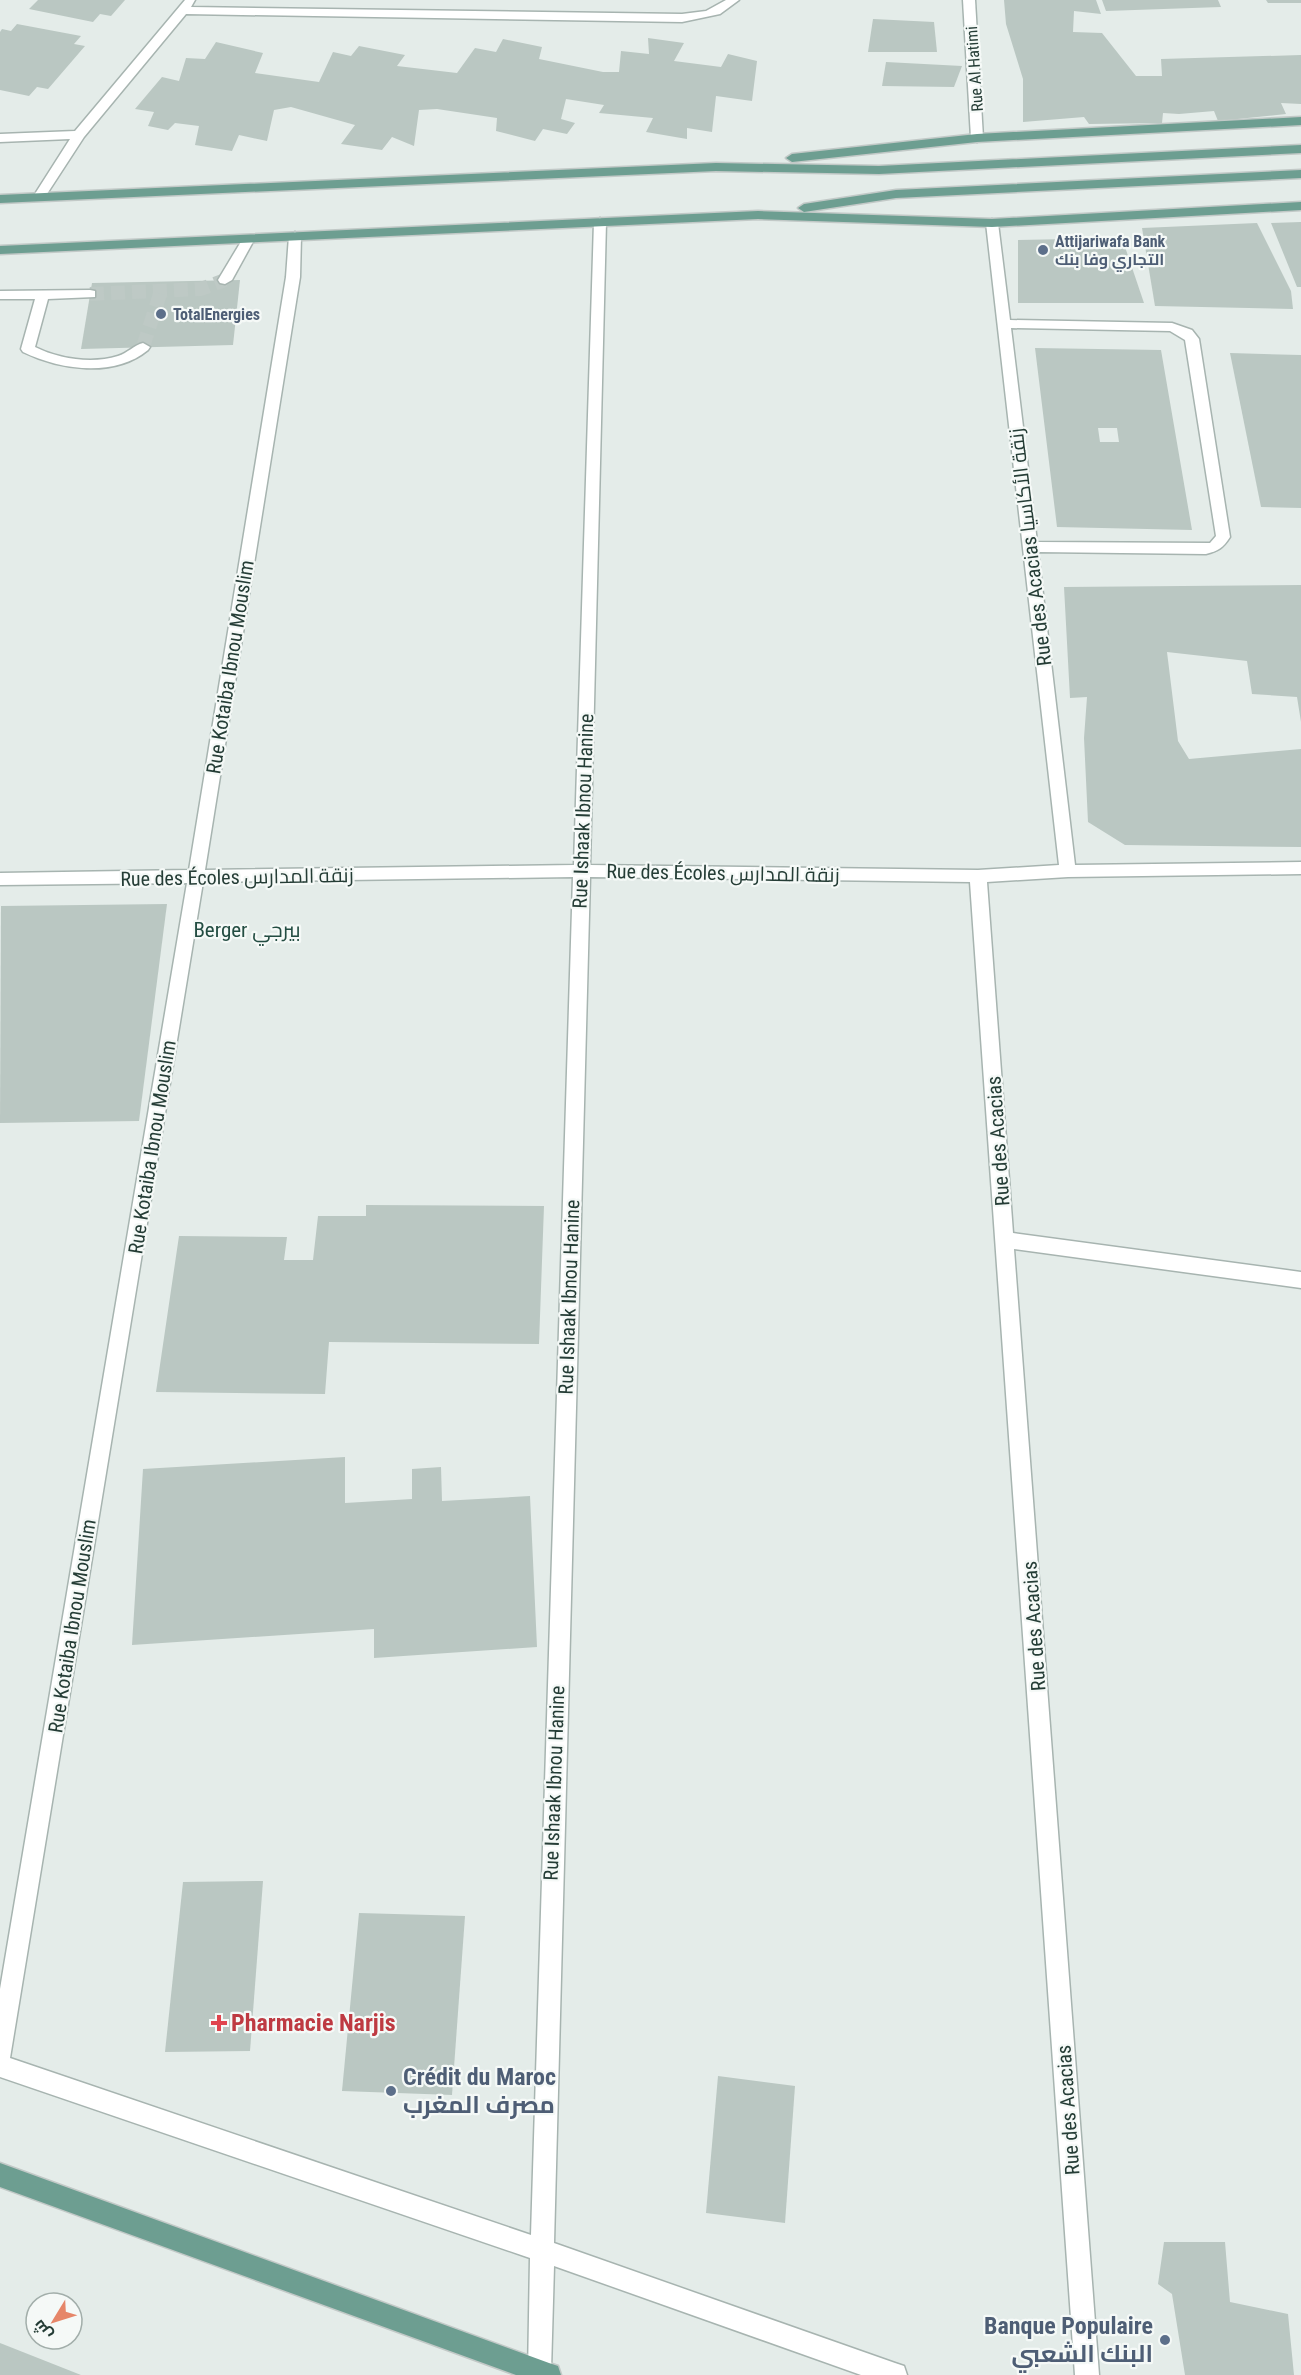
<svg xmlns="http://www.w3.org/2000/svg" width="1301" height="2375" font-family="'Roboto Condensed',Cairo,sans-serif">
  <rect width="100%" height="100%" fill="#e4ece9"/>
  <g fill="#bac7c2" fill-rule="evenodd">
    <path d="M38,0H125L111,16L100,14L93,22L29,9Z"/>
    <path d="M1004,0H1096L1101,14L1074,11L1073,32L1102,33L1136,76H1162L1161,59L1301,55V104L1281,103L1286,114L1218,121L1214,111L1179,114L1163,113L1162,123L1089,124L1084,117L1023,122V79L1006,24Z"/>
    <path d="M1102,0H1218L1221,7L1106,11Z"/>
    <path d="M1266,0H1301V3H1268Z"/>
    <path d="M873,19L934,22L937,52H868Z"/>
    <path d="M17,24L81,36L74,44L85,46L48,89L37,87L29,96L0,90V32L2,29L11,31Z"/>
    <path d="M648,38L684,43L674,61L721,67L728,54L757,61L752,101L716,96L712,132L687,128V139L646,132L653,118L599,113L604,105L566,99L561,119L575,123L567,134L543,129L535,141L496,131L497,118L437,109L419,110L414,146L392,137L382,150L341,144L355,125L291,107L274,110L267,141L239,135L232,151L195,145L199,126L175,123L168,130L148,126L154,112L135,109L162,77L179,81L186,58L205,59L216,42L263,53L255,73L319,82L333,52L351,56L359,46L405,55L397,66L457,73L475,48L496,52L503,39L542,47L539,59L603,72H619L621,51L649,54Z"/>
    <path d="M886,62L962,66L954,87L882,86Z"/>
    <path d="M1301,222V287H1297L1271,223Z"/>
    <path d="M1257,223L1291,291L1293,309L1155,306L1142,228Z"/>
    <path d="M1122,238L1144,303H1018V240Z"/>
    <path d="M240,280L233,345L81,349L92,283Z"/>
    <path d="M1035,348L1161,350L1192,530L1057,527ZM1098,428H1117L1119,442H1100Z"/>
    <path d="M1230,353L1301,355V508L1261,507Z"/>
    <path d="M1301,585V722L1297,697L1252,694L1247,661L1167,652L1178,741L1189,759L1301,749V847L1125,845L1088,822L1084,738L1087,697L1070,698L1064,587Z"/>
    <path d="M167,904L139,1121L0,1123L1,906Z"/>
    <path d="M366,1205L544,1206L539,1344L329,1342L325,1394L156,1392L179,1236L287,1237L284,1260H313L318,1216H366Z"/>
    <path d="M345,1457V1503L412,1499V1469L441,1467L442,1501L530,1496L537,1647L374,1658V1629L132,1645L143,1469Z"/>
    <path d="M263,1881L250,2051L165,2052L183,1882Z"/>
    <path d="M359,1913L465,1916L452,2095L342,2091Z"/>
    <path d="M718,2076L795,2086L785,2223L706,2213Z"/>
    <path d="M1164,2242H1225L1230,2302L1288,2314L1294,2375H1185L1172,2294L1158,2284Z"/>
    <path d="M0,2343L81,2375H0Z"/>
  </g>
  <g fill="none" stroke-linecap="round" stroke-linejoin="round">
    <g stroke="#bec9c5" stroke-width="14" stroke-dasharray="14 7" stroke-linecap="butt">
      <path d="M90,294L201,289L225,280"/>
      <path d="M143,347L161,291"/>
    </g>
    <g stroke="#a7b4b0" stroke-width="3">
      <g id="minor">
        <path d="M185,0H195L191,7L682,14L706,11L726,0H739L720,14L682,22L186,14L84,137L43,200H35L33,197L70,139L0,142V134L75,131Z"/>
        <path d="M963,0H975L983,138L977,142L971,138Z"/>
        <path d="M600,218L606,222L590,865L978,870L1059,865L986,223L992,219L998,223L1010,320L1172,323L1192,330L1199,339L1230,537C1223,548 1218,551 1206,554L1038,552L1075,865L1301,862V874L1068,877L987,882L1013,1233L1301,1272V1288L1014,1249L1099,2375H1075L970,882L590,877L554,2243L895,2363L904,2366L907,2375H861L554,2266L551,2371L550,2375H528L530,2258L0,2077V1989L187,883L0,885V873L189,870L286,277L289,236L295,232L301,236L300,277L205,870L574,865L594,222ZM1011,328L1170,331L1185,340L1216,536L1210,543L1037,542ZM573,877L531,2235L10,2058L203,882Z"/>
        <path d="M248,236L254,240L232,280L225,284L220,283L218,280L242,240Z"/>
        <path d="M90,290L95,291V297L48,299L35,347C59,359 92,364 118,356C128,353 134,345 143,343L150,347L148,350C114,378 60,370 23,352L21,349L35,299H0V291Z"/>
      </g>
    </g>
    <g stroke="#c2c9c7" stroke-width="3">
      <g id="major">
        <path d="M1301,117V125L977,142L792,162L786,158L792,154L977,134Z"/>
        <path d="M1301,145V153L879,174L716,171L0,203V195L716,163L879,166Z"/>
        <path d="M1301,170V178L896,198L804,212L798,208L804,204L896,190Z"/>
        <path d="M1301,202V210L992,227L758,219L0,254V246L758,211L992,219Z"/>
        <path d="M0,2163L549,2363L558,2366L561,2375H516L0,2187Z"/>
      </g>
    </g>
    <use href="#minor" fill="#fff" fill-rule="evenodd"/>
    <use href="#major" fill="#6d9e91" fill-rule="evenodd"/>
  </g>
  <g fill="#5c6f8a" stroke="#f5f9f7" stroke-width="2">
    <circle cx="1043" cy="250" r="6"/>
    <circle cx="161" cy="314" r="6"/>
    <circle cx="391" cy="2091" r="6"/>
    <circle cx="1165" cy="2340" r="6"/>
  </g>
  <path fill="#e0444e" stroke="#f5f9f7" stroke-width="2" d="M216 2014h6v6h6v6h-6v6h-6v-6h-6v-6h6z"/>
  <g text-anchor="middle" stroke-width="4.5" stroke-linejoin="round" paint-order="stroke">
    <g font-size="16" fill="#253d36" stroke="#f5f9f7">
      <text transform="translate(974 69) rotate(-94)" y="6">Rue Al Hatimi</text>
    </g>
    <g font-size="16" font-weight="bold" fill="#4e5e75" stroke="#f5f9f7" text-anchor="start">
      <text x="1055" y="247">Attijariwafa Bank<tspan x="1055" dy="18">التجاري وفا بنك</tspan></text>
      <text x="173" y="320">TotalEnergies</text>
    </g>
    <g font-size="20" fill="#253d36" stroke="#f5f9f7">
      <text transform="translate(1030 547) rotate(-97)" y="7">Rue des Acacias زنقة الأكاسيا</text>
      <text transform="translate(230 667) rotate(-81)" y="7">Rue Kotaiba Ibnou Mouslim</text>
      <text transform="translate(583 811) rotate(-88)" y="7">Rue Ishaak Ibnou Hanine</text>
      <text transform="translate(723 873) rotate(1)" y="7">Rue des Écoles زنقة المدارس</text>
      <text transform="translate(237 877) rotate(-1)" y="7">Rue des Écoles زنقة المدارس</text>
      <text transform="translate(998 1141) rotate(-94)" y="7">Rue des Acacias</text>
      <text transform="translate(152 1147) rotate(-81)" y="7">Rue Kotaiba Ibnou Mouslim</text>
      <text transform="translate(569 1297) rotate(-88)" y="7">Rue Ishaak Ibnou Hanine</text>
      <text transform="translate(72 1626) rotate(-81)" y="7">Rue Kotaiba Ibnou Mouslim</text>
      <text transform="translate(1034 1626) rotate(-94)" y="7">Rue des Acacias</text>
      <text transform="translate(554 1783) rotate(-88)" y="7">Rue Ishaak Ibnou Hanine</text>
      <text transform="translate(1068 2110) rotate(-94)" y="7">Rue des Acacias</text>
    </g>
    <g font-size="21" fill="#234d42" stroke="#f5f9f7">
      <text x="247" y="937">Berger بيرجي</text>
    </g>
    <g font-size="24" font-weight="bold" fill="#be3a42" stroke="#f5f9f7" text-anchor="start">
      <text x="231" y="2031">Pharmacie Narjis</text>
    </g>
    <g font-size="24" font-weight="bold" fill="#4e5e75" stroke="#f5f9f7" text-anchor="start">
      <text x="403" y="2085">Crédit du Maroc<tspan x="403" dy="28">مصرف المغرب</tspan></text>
      <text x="1153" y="2334" text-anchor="end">Banque Populaire<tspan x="1153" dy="28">البنك الشعبي</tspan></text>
    </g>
  </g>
  <g transform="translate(54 2321) rotate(232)"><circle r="28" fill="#f5f9f7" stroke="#a2aeaa" stroke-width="1.5"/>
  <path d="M0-4.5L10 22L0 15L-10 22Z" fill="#e68669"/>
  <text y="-9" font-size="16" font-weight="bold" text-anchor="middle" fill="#253d36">ش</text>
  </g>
</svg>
